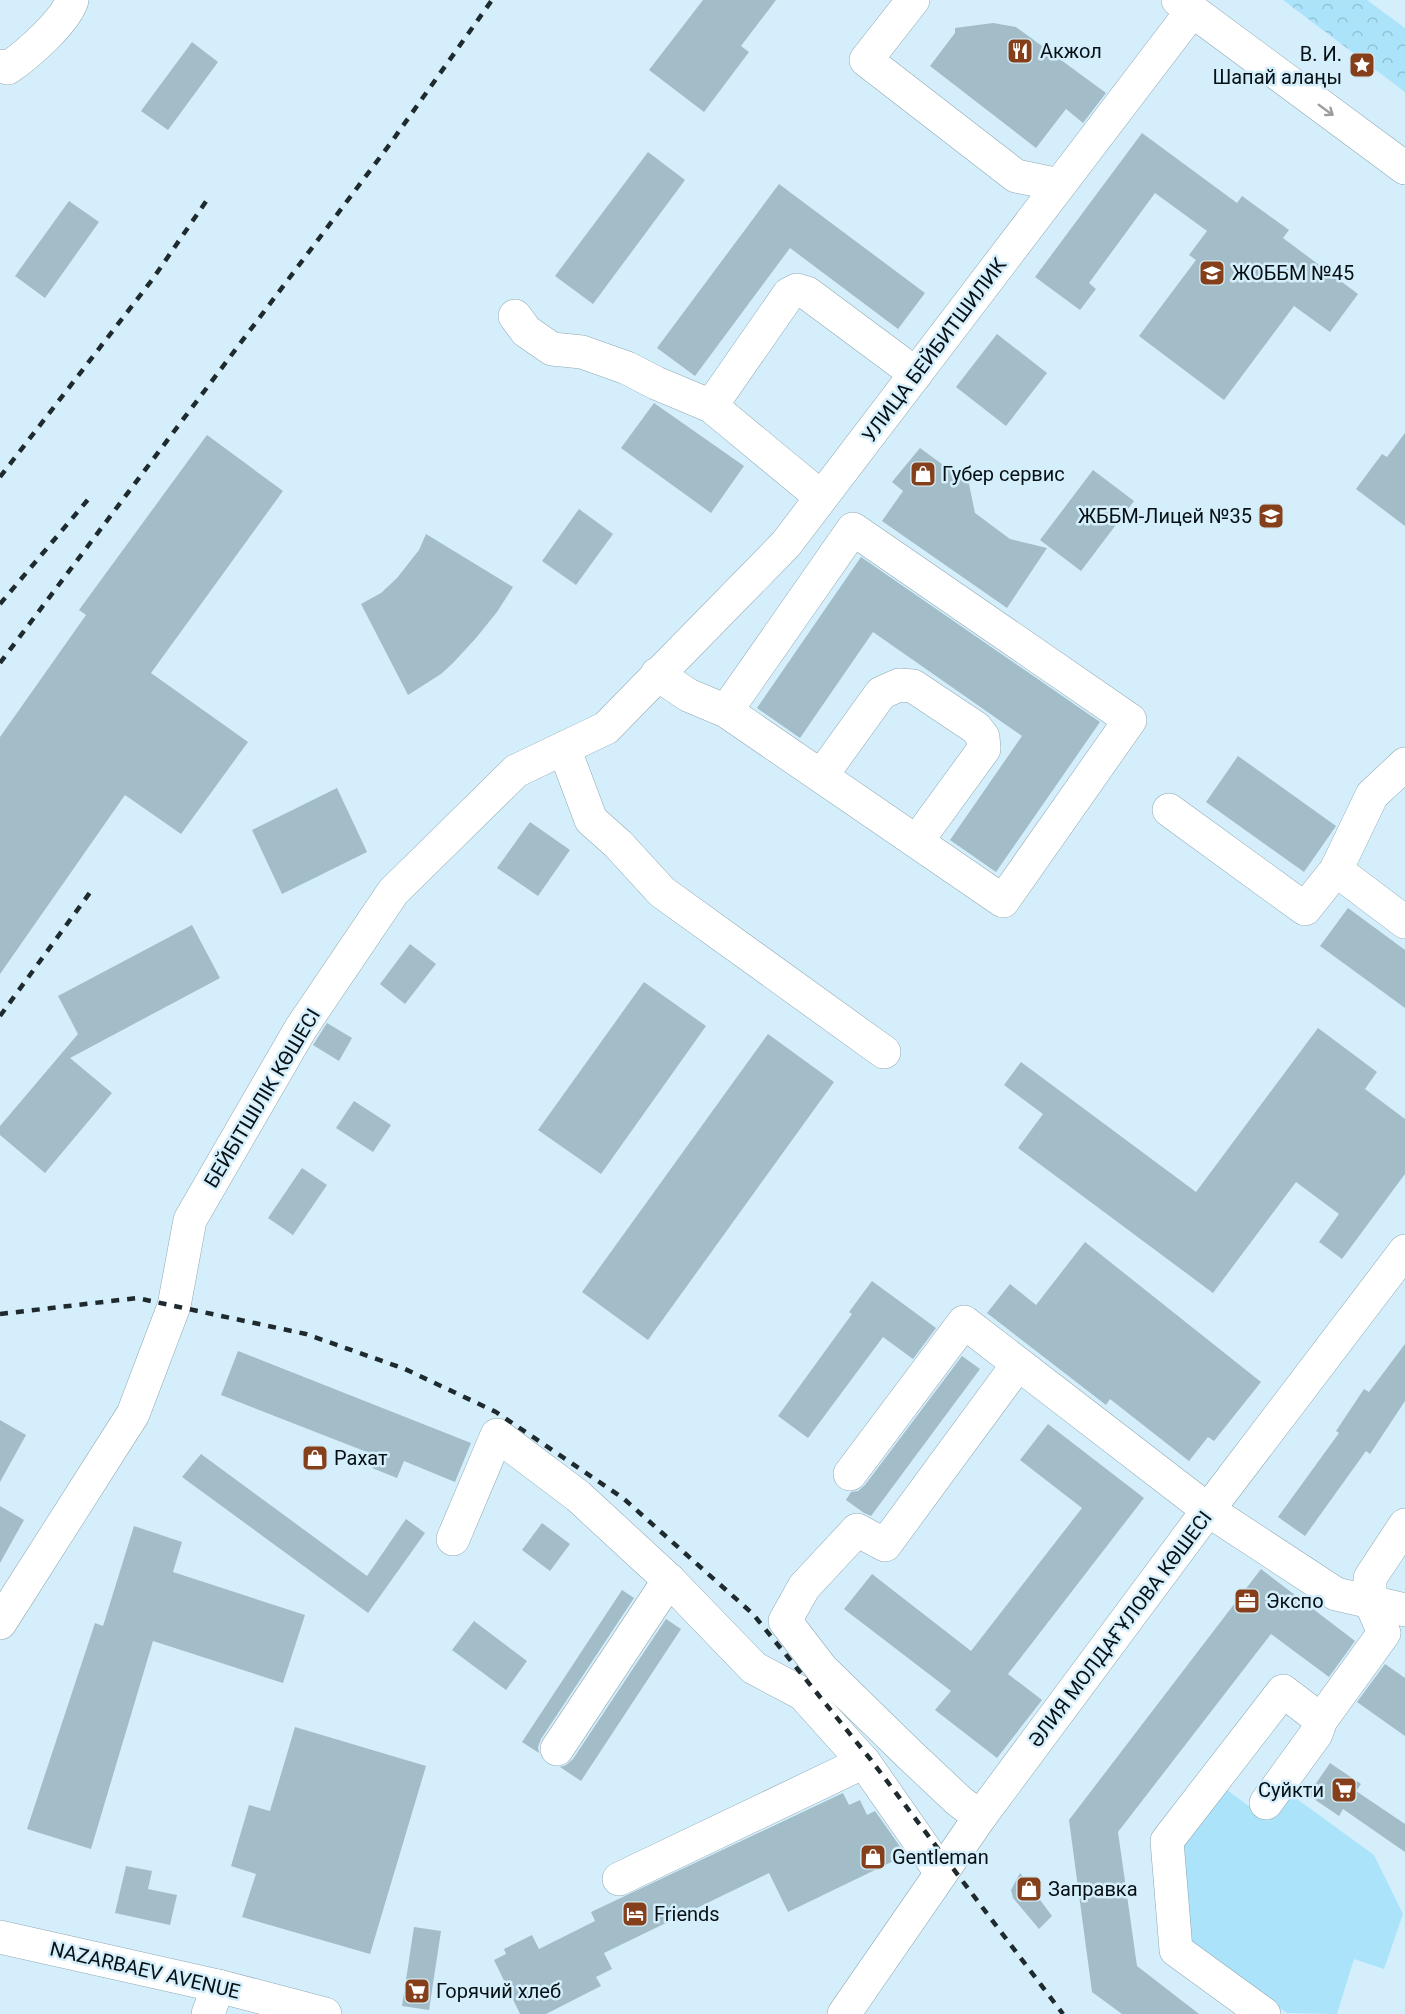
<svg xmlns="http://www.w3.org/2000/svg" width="1405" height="2014" font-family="Roboto,sans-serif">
  <defs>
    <pattern id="forest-crowns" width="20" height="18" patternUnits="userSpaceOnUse" patternTransform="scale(1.5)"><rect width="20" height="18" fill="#abe3fa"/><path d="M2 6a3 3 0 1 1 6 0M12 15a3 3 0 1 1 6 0" fill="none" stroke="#92c2d5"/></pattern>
  </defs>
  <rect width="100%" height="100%" fill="#d4effb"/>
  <path fill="url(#forest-crowns)" d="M1283,0H1367L1405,28V92Z"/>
  <path fill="#abe3fa" d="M1223,1787L1269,1821L1290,1794L1374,1855L1403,1914L1384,1969L1354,1959L1337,2014L1287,2013L1190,1944L1181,1842Z"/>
  <g fill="#a2bcc8">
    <path d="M703,0H776L741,46L749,52L704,112L649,70Z"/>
    <path d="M993,23L1016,27L1106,93L1083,123L1066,109L1036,148L930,66L955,33V28Z"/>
    <path d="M192,42L218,62L168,130L141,111Z"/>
    <path d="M1142,133L1237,203L1242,196L1289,230L1283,238L1358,294L1330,332L1294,306L1224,400L1139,336L1196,260L1189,255L1207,231L1155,193L1089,283L1096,289L1080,310L1035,277Z"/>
    <path d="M648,152L685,180L593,304L555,276Z"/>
    <path d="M779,184L925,293L898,329L790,248L695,376L657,348Z"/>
    <path d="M69,201L99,222L45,298L15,276Z"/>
    <path d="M997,334L1047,373L1006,426L956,387Z"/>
    <path d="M654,403L744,466L711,513L621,448Z"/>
    <path d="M1405,433V526L1356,489L1382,454L1387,457Z"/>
    <path d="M207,435L283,491L151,673L248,742L181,834L125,795L0,974V737L86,615L79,610Z"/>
    <path d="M920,448L969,484L975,513L1010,539L1047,548L1007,608L882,521L903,491L892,482Z"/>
    <path d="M1093,470L1134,501L1081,571L1040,540Z"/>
    <path d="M579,509L613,534L576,585L542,561Z"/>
    <path d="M426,534L513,587L497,612L476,638L453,663L441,674L408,695L361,604L381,593L397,578L419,550Z"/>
    <path d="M861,557L1100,722L996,872L950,840L1022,736L873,632L800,738L757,708Z"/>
    <path d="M1238,756L1336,826L1304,872L1206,802Z"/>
    <path d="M337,788L367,852L282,894L252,830Z"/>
    <path d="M530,822L570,850L538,896L497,868Z"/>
    <path d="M1348,908L1405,950V1008L1320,946Z"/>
    <path d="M192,925L220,978L70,1058L112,1093L45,1173L0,1135V1126L78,1034L58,996Z"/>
    <path d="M410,944L436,964L405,1004L380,984Z"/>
    <path d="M644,982L706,1026L601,1174L538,1130Z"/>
    <path d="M327,1023L352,1038L339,1061L313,1045Z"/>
    <path d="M1318,1028L1377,1072L1365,1089L1405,1119V1174L1342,1259L1319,1242L1339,1214L1296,1182L1213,1293L1018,1148L1043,1114L1004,1085L1021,1062L1196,1192Z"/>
    <path d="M768,1034L834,1082L648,1340L582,1292Z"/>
    <path d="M354,1101L391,1125L373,1152L336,1128Z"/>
    <path d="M302,1168L327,1185L293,1235L268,1218Z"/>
    <path d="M1085,1242L1261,1382L1214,1441L1208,1437L1189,1461L1110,1399L1106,1405L987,1313L1010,1284L1036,1305Z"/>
    <path d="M872,1281L936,1328L913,1359L883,1337L808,1438L778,1416L852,1314L849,1312Z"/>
    <path d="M1405,1344V1401L1370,1454L1366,1451L1305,1536L1278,1517L1339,1433L1336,1431L1364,1389L1369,1392Z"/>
    <path d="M238,1351L471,1443L455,1482L404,1461L397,1478L372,1468L377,1456L221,1395Z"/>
    <path d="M962,1356L980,1369L871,1516L864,1513L846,1500L851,1492L858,1491L865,1485Z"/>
    <path d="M0,1420L26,1435L0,1482Z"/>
    <path d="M1048,1424L1144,1498L1008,1674L1042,1700L997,1758L935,1710L951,1691L844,1609L872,1574L971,1651L1082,1508L1020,1460Z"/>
    <path d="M201,1454L367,1576L406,1519L425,1533L368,1613L182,1477Z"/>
    <path d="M0,1506L24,1520L0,1563Z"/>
    <path d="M542,1523L570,1544L550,1571L522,1550Z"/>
    <path d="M134,1526L182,1542L173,1572L305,1615L283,1683L153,1641L91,1849L27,1829L95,1623L103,1626Z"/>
    <path d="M1261,1569L1355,1641L1329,1677L1271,1634L1118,1832L1137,1966L1199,2014H1122L1092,1992L1069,1820Z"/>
    <path d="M622,1590L634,1598L541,1739L538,1747L539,1753L522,1742Z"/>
    <path d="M666,1619L681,1629L581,1781L560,1767L566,1765L573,1759Z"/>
    <path d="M474,1621L527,1661L506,1690L452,1650Z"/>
    <path d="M1385,1664L1405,1678V1736L1357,1702Z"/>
    <path d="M295,1727L426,1766L370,1954L242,1917L256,1874L231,1866L249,1805L270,1811Z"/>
    <path d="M1330,1763L1361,1784L1356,1791L1405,1824V1852L1343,1809L1339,1816L1308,1795Z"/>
    <path d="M843,1793L849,1805L860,1800L867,1815L875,1811L906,1855L788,1912L769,1873L604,1953L612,1969L596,1977L601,1986L546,2014H520L494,1960L506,1954L504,1949L532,1935L539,1949L595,1921L591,1912Z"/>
    <path d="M126,1866L152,1871L148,1889L177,1895L170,1925L115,1913Z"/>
    <path d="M1020,1873L1052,1916L1039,1929L1013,1898L1011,1890Z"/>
    <path d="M414,1927L441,1931L429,2010L402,2006Z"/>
  </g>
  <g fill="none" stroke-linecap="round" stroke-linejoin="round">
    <g stroke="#8fa8b3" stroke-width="34">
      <g id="minor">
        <path d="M913,0L866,60L1016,176L1059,185"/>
        <path d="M1178,0L1405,168"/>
        <path d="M0,66L8,68C27,55 66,21 72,0"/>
        <path d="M515,316L526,331L552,349L582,352L627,368L656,383L711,406L821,497"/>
        <path d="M711,406L789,294L797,290L807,293L916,374"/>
        <path d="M657,674L688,695L726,711L1003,901L1130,720L853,529L726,711"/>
        <path d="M564,748L591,820L618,844L662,892L884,1052"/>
        <path d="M1405,764L1372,795L1336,870L1405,922"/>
        <path d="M822,775L881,693L899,685L913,686L976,728L983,737L984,749L917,841"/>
        <path d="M1169,810L1305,909L1336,870"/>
        <path d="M850,1474L964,1322L1208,1510L1336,1594L1405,1610"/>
        <path d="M453,1539L497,1435L578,1496L669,1580L754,1668L803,1694L864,1762L940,1871"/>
        <path d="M0,1623L133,1414L174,1306L190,1220L301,1028L393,892L516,771L606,728L786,544L1192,11"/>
        <path d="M557,1749L669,1580"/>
        <path d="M1266,1803L1316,1734L1321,1720"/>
        <path d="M980,1817L959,1801L909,1754L822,1669L785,1621L804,1587L857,1530L885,1545L1018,1364"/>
        <path d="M619,1879L864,1762"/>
        <path d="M0,1937L218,1986L325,2014"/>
        <path d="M208,2014L218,1986"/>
        <path d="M1264,2014L1176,1950L1167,1841L1283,1691L1321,1720L1384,1633L1370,1601V1578L1405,1525"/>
      </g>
    </g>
    <g stroke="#8fa8b3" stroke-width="34">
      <path id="major" d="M844,2014L980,1817L1208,1510L1405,1251"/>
    </g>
    <use href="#minor" stroke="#fff" stroke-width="33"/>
    <use href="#major" stroke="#fff" stroke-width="33"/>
    <g stroke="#1f2a2f" stroke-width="4.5" stroke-dasharray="8 8" stroke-linecap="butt">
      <path d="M0,477L152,280L207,200"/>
      <path d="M0,604L91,496"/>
      <path d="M0,663L390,144L492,0"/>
      <path d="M0,1016L94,887"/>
      <path d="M0,1314L137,1298L306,1334L405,1369L496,1412L623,1498L753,1614L871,1760L1063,2014"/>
    </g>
  </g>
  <defs><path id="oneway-shaft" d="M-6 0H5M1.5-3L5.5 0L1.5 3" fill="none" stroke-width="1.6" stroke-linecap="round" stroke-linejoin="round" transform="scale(1.5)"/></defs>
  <use stroke="#9c9fa1" href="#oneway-shaft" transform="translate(1326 110) rotate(36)"/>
  <defs>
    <g id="restaurant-square" transform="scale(1.35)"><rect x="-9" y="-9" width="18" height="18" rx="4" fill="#863f1b" stroke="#d4effb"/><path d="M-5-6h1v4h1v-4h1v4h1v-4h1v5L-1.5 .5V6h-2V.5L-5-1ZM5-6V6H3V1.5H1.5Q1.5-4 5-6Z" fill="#fff"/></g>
    <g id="sight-square" transform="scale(1.35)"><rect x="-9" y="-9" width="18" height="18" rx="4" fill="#863f1b" stroke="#d4effb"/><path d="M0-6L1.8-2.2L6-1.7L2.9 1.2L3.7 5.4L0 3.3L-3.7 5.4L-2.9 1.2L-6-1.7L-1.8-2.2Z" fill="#fff"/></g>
    <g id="school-square" transform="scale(1.35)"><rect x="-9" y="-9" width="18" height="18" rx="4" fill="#863f1b" stroke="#d4effb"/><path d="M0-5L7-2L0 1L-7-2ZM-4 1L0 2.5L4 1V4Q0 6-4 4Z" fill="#fff"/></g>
    <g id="shop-square" transform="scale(1.35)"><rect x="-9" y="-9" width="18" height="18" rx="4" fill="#863f1b" stroke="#d4effb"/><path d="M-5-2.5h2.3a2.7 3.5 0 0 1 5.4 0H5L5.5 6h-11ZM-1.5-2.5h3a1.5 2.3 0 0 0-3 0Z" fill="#fff"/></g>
    <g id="office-square" transform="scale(1.35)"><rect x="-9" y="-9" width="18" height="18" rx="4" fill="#863f1b" stroke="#d4effb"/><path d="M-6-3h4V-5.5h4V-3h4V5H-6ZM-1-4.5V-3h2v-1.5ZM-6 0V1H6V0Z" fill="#fff"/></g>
    <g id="supermarket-square" transform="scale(1.35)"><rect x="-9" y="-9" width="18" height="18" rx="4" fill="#863f1b" stroke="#d4effb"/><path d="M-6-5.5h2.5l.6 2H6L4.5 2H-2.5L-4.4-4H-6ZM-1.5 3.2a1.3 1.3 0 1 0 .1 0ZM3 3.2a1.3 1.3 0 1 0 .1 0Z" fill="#fff"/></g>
    <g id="hotel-square" transform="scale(1.35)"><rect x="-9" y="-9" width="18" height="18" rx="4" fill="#863f1b" stroke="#d4effb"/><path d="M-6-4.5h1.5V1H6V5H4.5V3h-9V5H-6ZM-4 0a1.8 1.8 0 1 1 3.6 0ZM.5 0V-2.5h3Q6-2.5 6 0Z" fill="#fff"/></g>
  </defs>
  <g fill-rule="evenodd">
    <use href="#restaurant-square" x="1020" y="51"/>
    <use href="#sight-square" x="1362" y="65"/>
    <use href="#school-square" x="1212" y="273"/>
    <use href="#shop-square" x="923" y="474"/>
    <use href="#school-square" x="1271" y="516"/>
    <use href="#shop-square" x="315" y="1458"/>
    <use href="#office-square" x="1247" y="1601"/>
    <use href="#supermarket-square" x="1344" y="1790"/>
    <use href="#shop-square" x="873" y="1857"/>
    <use href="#shop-square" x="1029" y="1889"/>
    <use href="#hotel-square" x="635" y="1914"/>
    <use href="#supermarket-square" x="417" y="1991"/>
  </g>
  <g text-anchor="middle" stroke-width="5" stroke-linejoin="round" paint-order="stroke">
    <g font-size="20" fill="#071014" stroke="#d4effb" text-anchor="start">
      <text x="1040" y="58">Акжол</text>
      <text x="1342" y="61" text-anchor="end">В. И.<tspan x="1342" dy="23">Шапай алаңы</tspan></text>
      <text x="1232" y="280">ЖОББМ №45</text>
      <text x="942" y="481">Губер сервис</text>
      <text x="1252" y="523" text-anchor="end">ЖББМ-Лицей №35</text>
      <text x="334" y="1465">Рахат</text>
      <text x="1266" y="1608">Экспо</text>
      <text x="1324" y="1797" text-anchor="end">Суйкти</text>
      <text x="892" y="1864">Gentleman</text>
      <text x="1048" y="1896">Заправка</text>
      <text x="654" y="1921">Friends</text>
      <text x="436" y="1998">Горячий хлеб</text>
    </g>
    <g font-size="20" fill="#071014" stroke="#d4effb">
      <text transform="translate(934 350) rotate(-53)" y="7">УЛИЦА БЕЙБИТШИЛИК</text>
      <text transform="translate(262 1098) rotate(-59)" y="7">БЕЙБІТШІЛІК КӨШЕСІ</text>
      <text transform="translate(1120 1629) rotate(-53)" y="7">ӘЛИЯ МОЛДАҒҰЛОВА КӨШЕСІ</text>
      <text transform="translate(145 1970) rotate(13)" y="7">NAZARBAEV AVENUE</text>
    </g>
  </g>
</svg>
